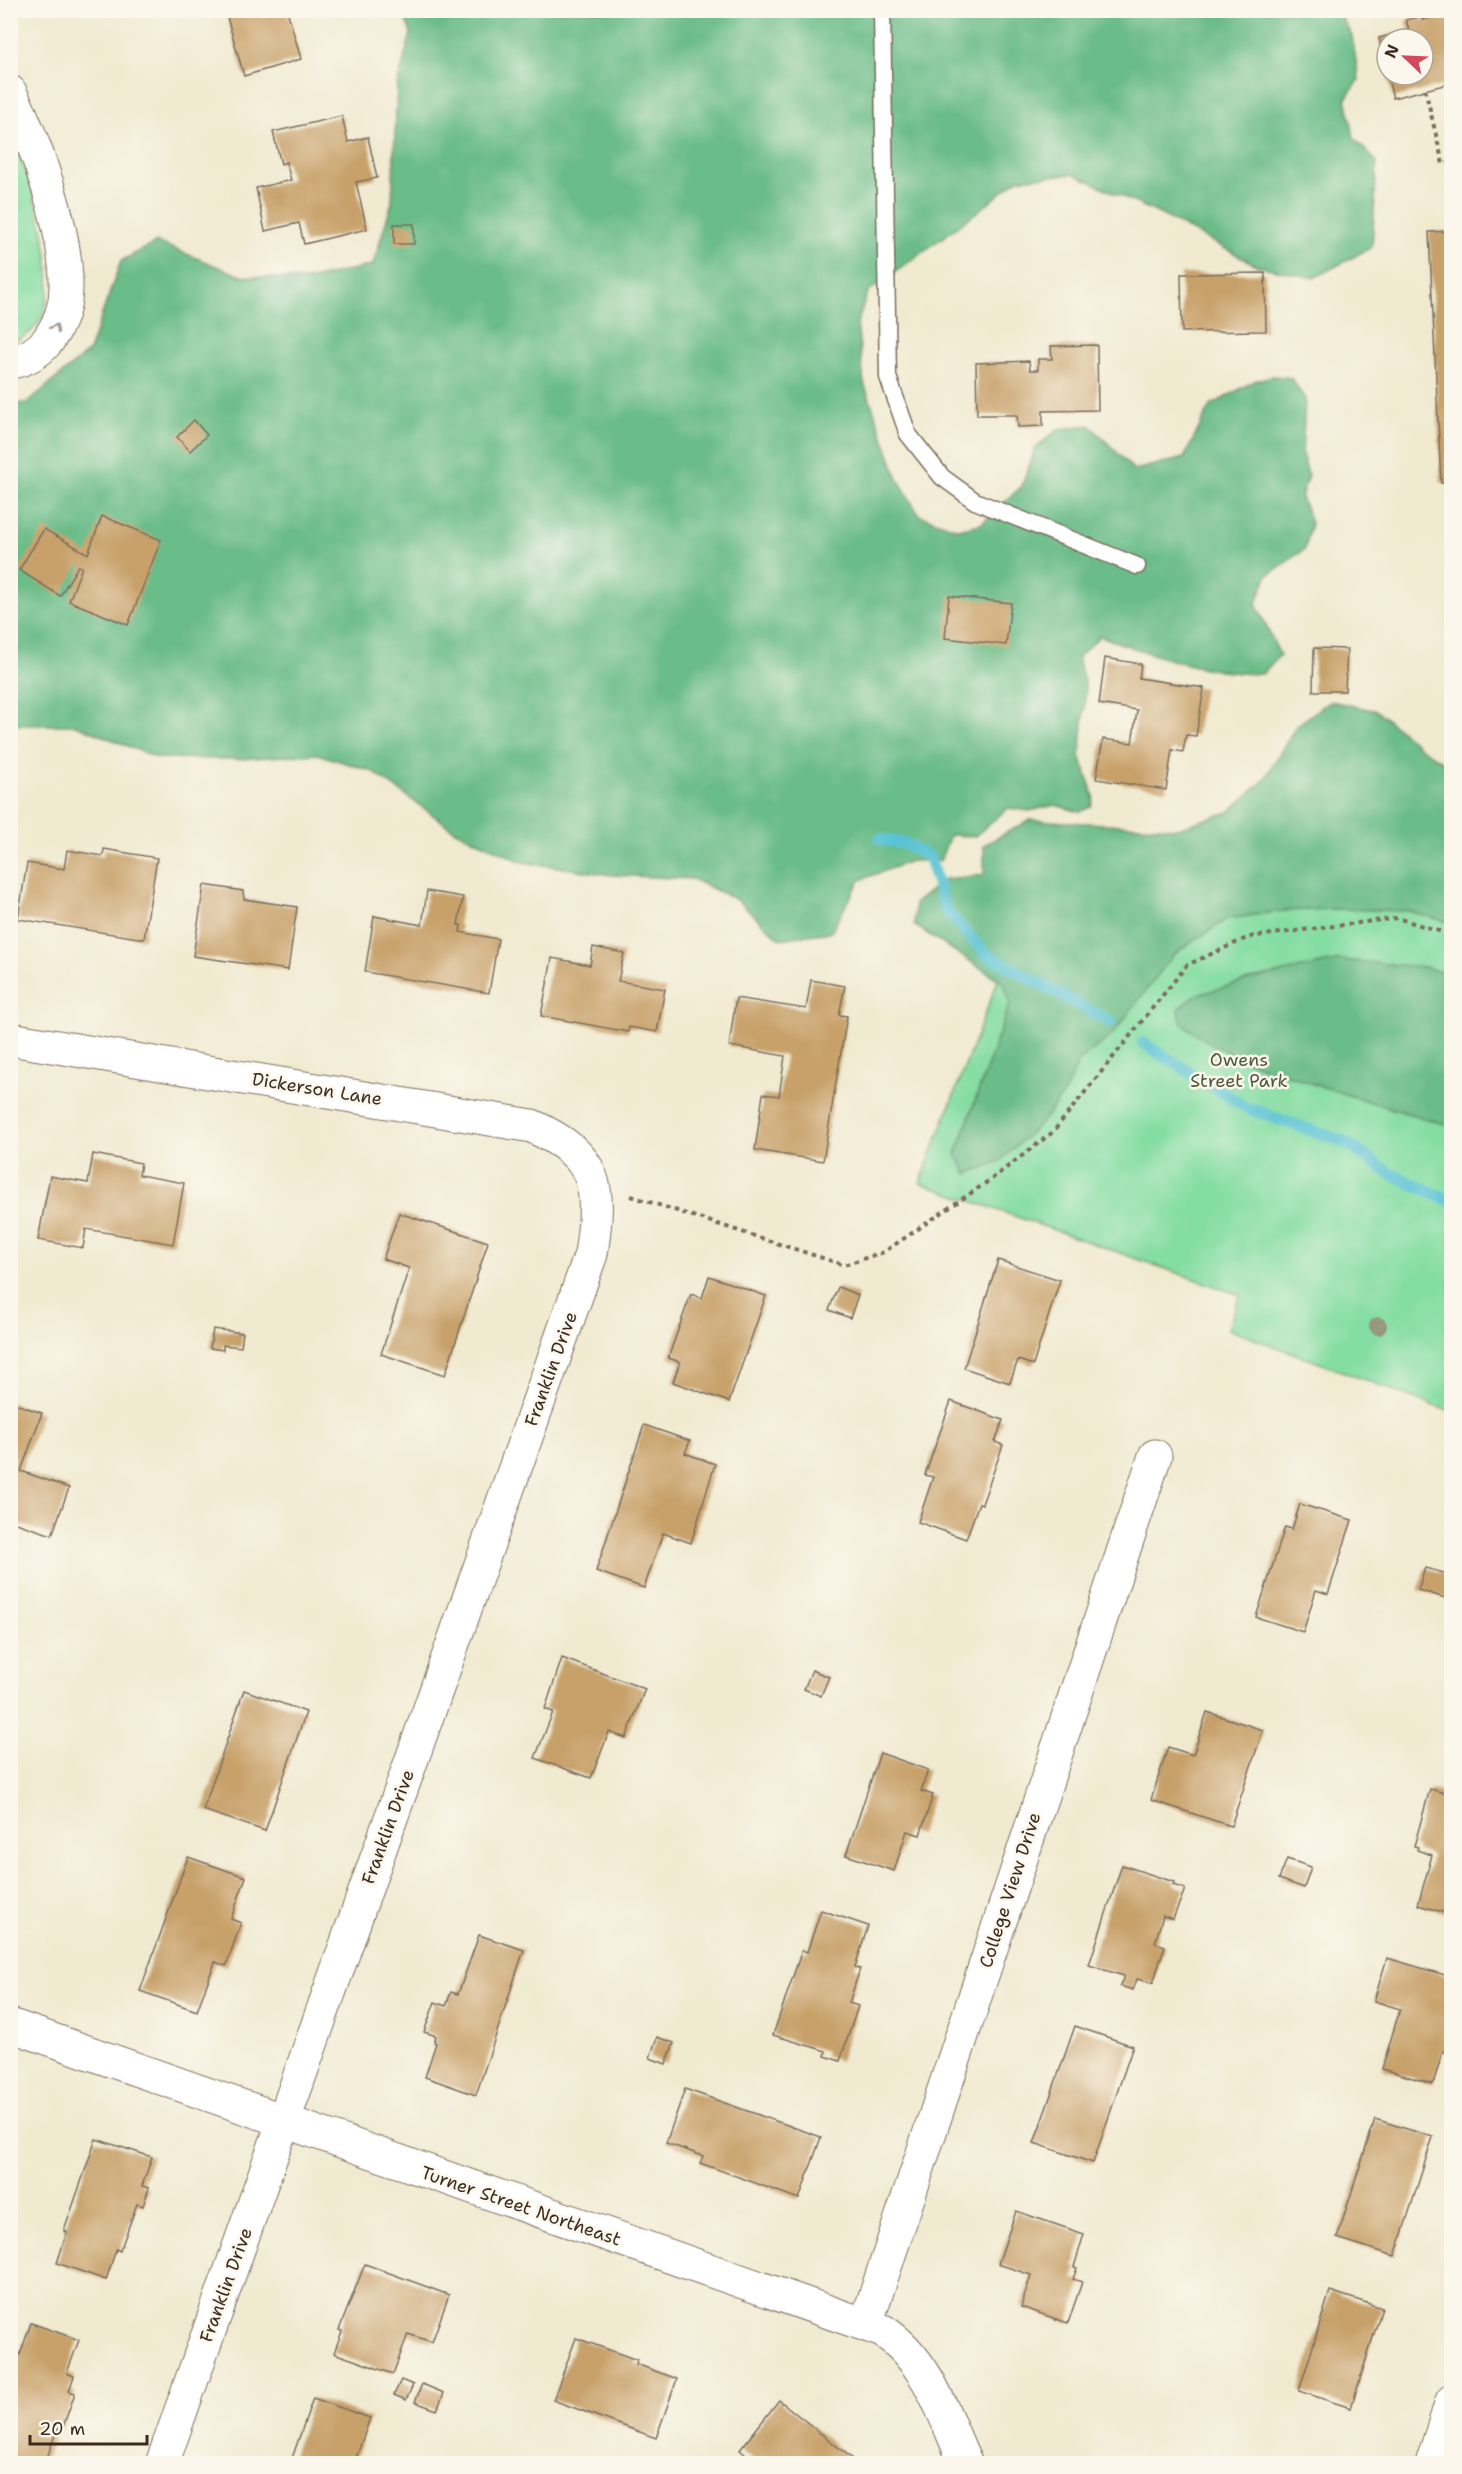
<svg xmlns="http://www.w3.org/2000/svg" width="1462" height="2474" font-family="'Shantell Sans',sans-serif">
  <rect width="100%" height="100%" fill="#fbf7ec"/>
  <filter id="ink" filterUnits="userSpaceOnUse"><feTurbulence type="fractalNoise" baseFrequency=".0167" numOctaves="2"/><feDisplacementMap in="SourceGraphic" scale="12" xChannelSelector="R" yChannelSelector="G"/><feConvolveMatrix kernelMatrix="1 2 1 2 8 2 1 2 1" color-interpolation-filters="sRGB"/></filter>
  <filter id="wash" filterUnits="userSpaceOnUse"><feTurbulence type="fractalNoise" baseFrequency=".008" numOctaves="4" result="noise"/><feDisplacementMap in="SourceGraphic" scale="24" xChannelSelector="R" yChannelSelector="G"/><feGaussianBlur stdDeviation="1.35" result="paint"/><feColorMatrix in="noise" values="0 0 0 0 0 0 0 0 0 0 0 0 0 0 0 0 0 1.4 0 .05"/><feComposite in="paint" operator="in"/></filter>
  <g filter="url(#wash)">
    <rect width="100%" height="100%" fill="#f0ead0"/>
    <g fill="#84dda2" stroke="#608460" stroke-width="1.5">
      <path d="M10,130C28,178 87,321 11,342Z"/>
      <path d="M1053,837L1451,894V1412L1228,1329L1240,1295L920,1183Z"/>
    </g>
    <g fill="#6bbc88" stroke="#537353" stroke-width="1.5">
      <path d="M402,11H1340L1341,17L1352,36L1359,80L1346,98L1354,138L1377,162L1372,247L1314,278L1258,266L1162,215L1074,174L1018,179L976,213L868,292L857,323L864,383L898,479L919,515L958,529L981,524L1022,486L1035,449L1058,429L1090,425L1134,470L1184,458L1210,406L1254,381L1273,376L1291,378L1305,399L1302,454L1308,475L1301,497L1311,523L1305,549L1267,576L1256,604L1280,655L1262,674C1205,674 1153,655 1100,636L1078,657L1086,690L1080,757L1094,796L1092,806L1080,812L1055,805L1029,811L1008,808L975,836L950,835L940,861H911L860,880L831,932L780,939L737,900L692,879L612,875L522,862L454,830L372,771L317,754L238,759L157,758L76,725H11V404L27,403L89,351L121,261L157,242L241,276L307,280L373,265L392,202L397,85L411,33Z"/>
      <path d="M1330,701L1377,711L1422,749L1451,767V923L1408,911L1331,909L1284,911L1227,919L1174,954L1111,1036L1079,1061L1064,1093L1042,1122L1000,1161L967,1174L956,1154L1010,1003L1004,983L914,925L915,903L945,879L984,875V845L1030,820L1177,828L1229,812L1264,780L1296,726Z"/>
      <path d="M1339,960L1425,967L1451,975V1126C1405,1113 1360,1099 1314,1084C1264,1067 1224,1057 1181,1023L1179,1009L1194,996L1252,979Z"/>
    </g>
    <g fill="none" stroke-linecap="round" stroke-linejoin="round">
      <g stroke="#59c3d4" stroke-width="12">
        <path d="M880,839L906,844L929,857L946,911L987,955L1111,1022"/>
        <path d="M1143,1043L1247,1108L1345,1142L1389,1173L1452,1202"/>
      </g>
    </g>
    <g id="blocks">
      <g fill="#c8a16b">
        <path d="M225,10H287L301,59L244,76Z"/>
        <path d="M1452,13V83L1393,98L1387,75H1423V39H1387L1386,69L1379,38L1409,30L1406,20L1422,16V20Z"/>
        <path d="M342,116L348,142L368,137L377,178L356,182L367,229L304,244L299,223L265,231L256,188L291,180L286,162L281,164L273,132Z"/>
        <rect x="394" y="224" width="20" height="20"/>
        <path d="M1452,231V483H1441L1429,232Z"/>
        <path d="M1265,273L1266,331L1182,332L1181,274Z"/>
        <path d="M1097,345L1098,410L1043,411V426L1018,427L1017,415H977L976,363L1029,361L1030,370H1038V359H1052L1051,346Z"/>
        <path d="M194,420L207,435L190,451L177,437Z"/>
        <path d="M102,516L161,540L128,625L69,601L82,567L78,566L60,596L19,570L44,529L88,554Z"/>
        <path d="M949,596L1011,603L1006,645L945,638Z"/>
        <path d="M1314,648L1347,649L1345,691H1313Z"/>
        <path d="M1105,658L1141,664L1139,678L1204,688L1196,736L1186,735L1183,752L1172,750L1166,790L1096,779L1103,739L1132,743L1137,710L1099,704Z"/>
        <path d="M104,849L157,858L144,939L18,919L27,863L64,869L67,850L103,856Z"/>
        <path d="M204,885L243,891L244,899L297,907L288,970L193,956Z"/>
        <path d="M427,891L463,897L458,925H461L460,932L498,939L489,993L365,972L374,916L422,925Z"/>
        <path d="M593,947L624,953L618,981L665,989L657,1032L629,1027L628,1032L541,1016L552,958L590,965Z"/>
        <path d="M811,980L845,986L839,1015L847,1016L823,1161L755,1150L763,1094L779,1096L785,1056L729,1046L736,998L806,1009Z"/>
        <path d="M93,1154L141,1163L139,1175L184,1183L173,1244L86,1229L83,1248L38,1240L50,1176L88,1183Z"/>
        <path d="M399,1213L488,1242L445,1375L381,1354L409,1268L383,1259Z"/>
        <path d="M998,1260L1060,1280L1033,1365L1018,1360L1010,1383L964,1368Z"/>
        <path d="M709,1276L766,1296L729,1402L673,1382L680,1362L668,1358L691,1294L702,1298Z"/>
        <path d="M838,1287L858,1295L850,1318L829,1310Z"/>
        <path d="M213,1329L243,1333L241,1347L223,1345V1350L210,1348Z"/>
        <path d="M951,1401L1003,1420L995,1442L1003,1445L982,1504L979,1503L966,1539L918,1522L933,1477L925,1475Z"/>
        <path d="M10,1402L42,1413L21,1471L69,1488L52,1535L10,1521Z"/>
        <path d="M644,1425L690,1441L685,1453L715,1464L691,1543L663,1533L644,1588L596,1571Z"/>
        <path d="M1300,1504L1352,1520L1328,1594L1316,1590L1303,1632L1256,1617L1285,1527L1292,1529Z"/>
        <path d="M1425,1568L1452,1575V1600L1418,1590Z"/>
        <path d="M562,1658L645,1689L626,1738L609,1732L591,1778L535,1758L553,1712L545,1709Z"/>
        <path d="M812,1670L829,1677L821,1696L804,1689Z"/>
        <path d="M244,1690L306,1712L265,1831L203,1810Z"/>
        <path d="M1207,1712L1263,1730L1231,1826L1151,1800L1168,1747L1193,1755Z"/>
        <path d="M880,1753L928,1770L921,1791L933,1795L920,1835L907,1831L894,1871L846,1855Z"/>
        <path d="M1430,1789L1452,1795V1915L1418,1905L1432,1855L1417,1850L1418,1847L1414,1846Z"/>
        <path d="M188,1857L246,1877L231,1919L241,1923L226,1966L215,1962L197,2011L140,1991Z"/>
        <path d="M1287,1859L1311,1867L1304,1888L1279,1879Z"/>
        <path d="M1122,1865L1174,1882L1173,1885L1185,1889L1173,1919L1163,1916L1155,1943L1165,1946L1153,1983L1137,1979L1133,1990L1120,1986L1124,1976L1089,1965Z"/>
        <path d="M821,1910L868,1926L855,1967L860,1969L849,2003L858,2006L840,2061L825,2056L826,2051L773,2035L802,1950L807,1952Z"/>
        <path d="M479,1935L524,1950L476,2095L425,2077L436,2043L434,2042L436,2036L424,2032L435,2002L446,2006L451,1992L458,1994Z"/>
        <path d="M1387,1958L1452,1977V2054L1443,2051L1433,2084L1382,2069L1400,2009L1374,2001Z"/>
        <path d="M1075,2026L1133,2046L1093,2163L1034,2143Z"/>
        <path d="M657,2037L674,2043L666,2064L650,2058Z"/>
        <path d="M685,2089L821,2137L799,2199L700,2163L703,2156L666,2143Z"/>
        <path d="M1375,2119L1433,2137L1395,2256L1337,2238Z"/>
        <path d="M96,2139L152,2157L142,2186L149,2188L143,2206L137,2204L120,2251L116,2249L106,2280L57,2263L67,2232L64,2231Z"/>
        <path d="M1016,2211L1084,2234L1074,2267L1077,2268L1073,2279L1082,2282L1068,2323L1021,2307L1031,2275L998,2264Z"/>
        <path d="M365,2264L449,2295L432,2342L408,2334L393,2374L334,2353L342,2331L339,2330Z"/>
        <path d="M1330,2291L1382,2308L1351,2408L1299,2391Z"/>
        <path d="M31,2323L79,2340L67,2373L74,2376L69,2391L75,2393L62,2430L57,2429L45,2464H10V2370L14,2372Z"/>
        <path d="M576,2338L637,2360L636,2364L677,2379L656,2438L553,2400Z"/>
        <path d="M401,2380L413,2385L406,2400L394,2395Z"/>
        <path d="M422,2384L444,2393L437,2410L415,2402Z"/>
        <path d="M313,2398L370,2418L354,2464H290Z"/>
        <path d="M779,2400L859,2464H757L740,2450Z"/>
      </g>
    </g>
  </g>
  <g filter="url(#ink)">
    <use href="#blocks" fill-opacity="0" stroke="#7a6d5c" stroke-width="1.5"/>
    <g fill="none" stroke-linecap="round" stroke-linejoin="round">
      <g stroke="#7a6d5c" stroke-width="19">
        <path id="service" d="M882,10L888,377L908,434L942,477L975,501L1137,566"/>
      </g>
      <g stroke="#7a6d5c" stroke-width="35">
        <g id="minor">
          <path d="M10,92C36,143 67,230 66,287C66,306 60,323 49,339C40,351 26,360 10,362"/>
          <path d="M10,1039L532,1126C599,1157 601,1185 591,1254L162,2464"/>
          <path d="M866,2324L1155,1456"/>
        </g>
      </g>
      <g stroke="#7a6d5c" stroke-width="35">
        <g id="tertiary">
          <path d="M10,2025L883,2331C929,2361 944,2416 966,2464"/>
          <path d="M1432,2464L1452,2401"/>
        </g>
      </g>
      <g stroke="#7a6d5c" stroke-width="4" stroke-dasharray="4.5 4.5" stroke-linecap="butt">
        <path d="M1412,10L1414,18"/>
        <path d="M1425,89L1443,164L1452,162"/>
        <path d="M631,1196L844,1265L884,1252L993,1178L1053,1132L1187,965L1249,937L1397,918L1452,935"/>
      </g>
      <use href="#service" stroke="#fff" stroke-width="16"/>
      <use href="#minor" stroke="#fff" stroke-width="33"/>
      <use href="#tertiary" stroke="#fff" stroke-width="33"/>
    </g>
    <circle fill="#969980" cx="1378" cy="1326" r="9"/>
    <defs><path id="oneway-chevron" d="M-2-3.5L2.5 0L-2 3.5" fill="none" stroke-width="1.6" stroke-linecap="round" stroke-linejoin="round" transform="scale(1.5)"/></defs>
    <use stroke="#a79f9a" href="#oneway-chevron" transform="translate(55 328) rotate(-61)"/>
  </g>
  <g text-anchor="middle" stroke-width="5" stroke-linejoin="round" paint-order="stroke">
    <g font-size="18" fill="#4d573f" stroke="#fbf7ec">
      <text x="1239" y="1066">Owens<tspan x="1239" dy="21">Street Park</tspan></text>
    </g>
    <g font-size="18" fill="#3b2a1e" stroke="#fbf7ec">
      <text transform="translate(317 1089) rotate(9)" y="6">Dickerson Lane</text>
      <text transform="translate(551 1369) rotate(-70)" y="6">Franklin Drive</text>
      <text transform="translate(388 1827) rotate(-70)" y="6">Franklin Drive</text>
      <text transform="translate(1010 1890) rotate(-72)" y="6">College View Drive</text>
      <text transform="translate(521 2206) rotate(19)" y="6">Turner Street Northeast</text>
      <text transform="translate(226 2285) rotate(-70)" y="6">Franklin Drive</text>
    </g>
  </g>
  <rect width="1462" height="2474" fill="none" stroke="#fbf7ec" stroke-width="36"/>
  <g transform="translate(1405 57) rotate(293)"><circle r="28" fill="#fbf7ec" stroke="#aea59a" stroke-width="1.5"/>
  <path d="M0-4.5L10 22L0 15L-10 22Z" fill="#d1495b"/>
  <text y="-9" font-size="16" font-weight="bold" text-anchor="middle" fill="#3b2a1e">N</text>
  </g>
  <path d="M30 2435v9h117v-9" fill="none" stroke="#3b2a1e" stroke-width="3"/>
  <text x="39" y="2435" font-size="18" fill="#3b2a1e" stroke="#fbf7ec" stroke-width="4.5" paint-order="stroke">20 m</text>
</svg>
